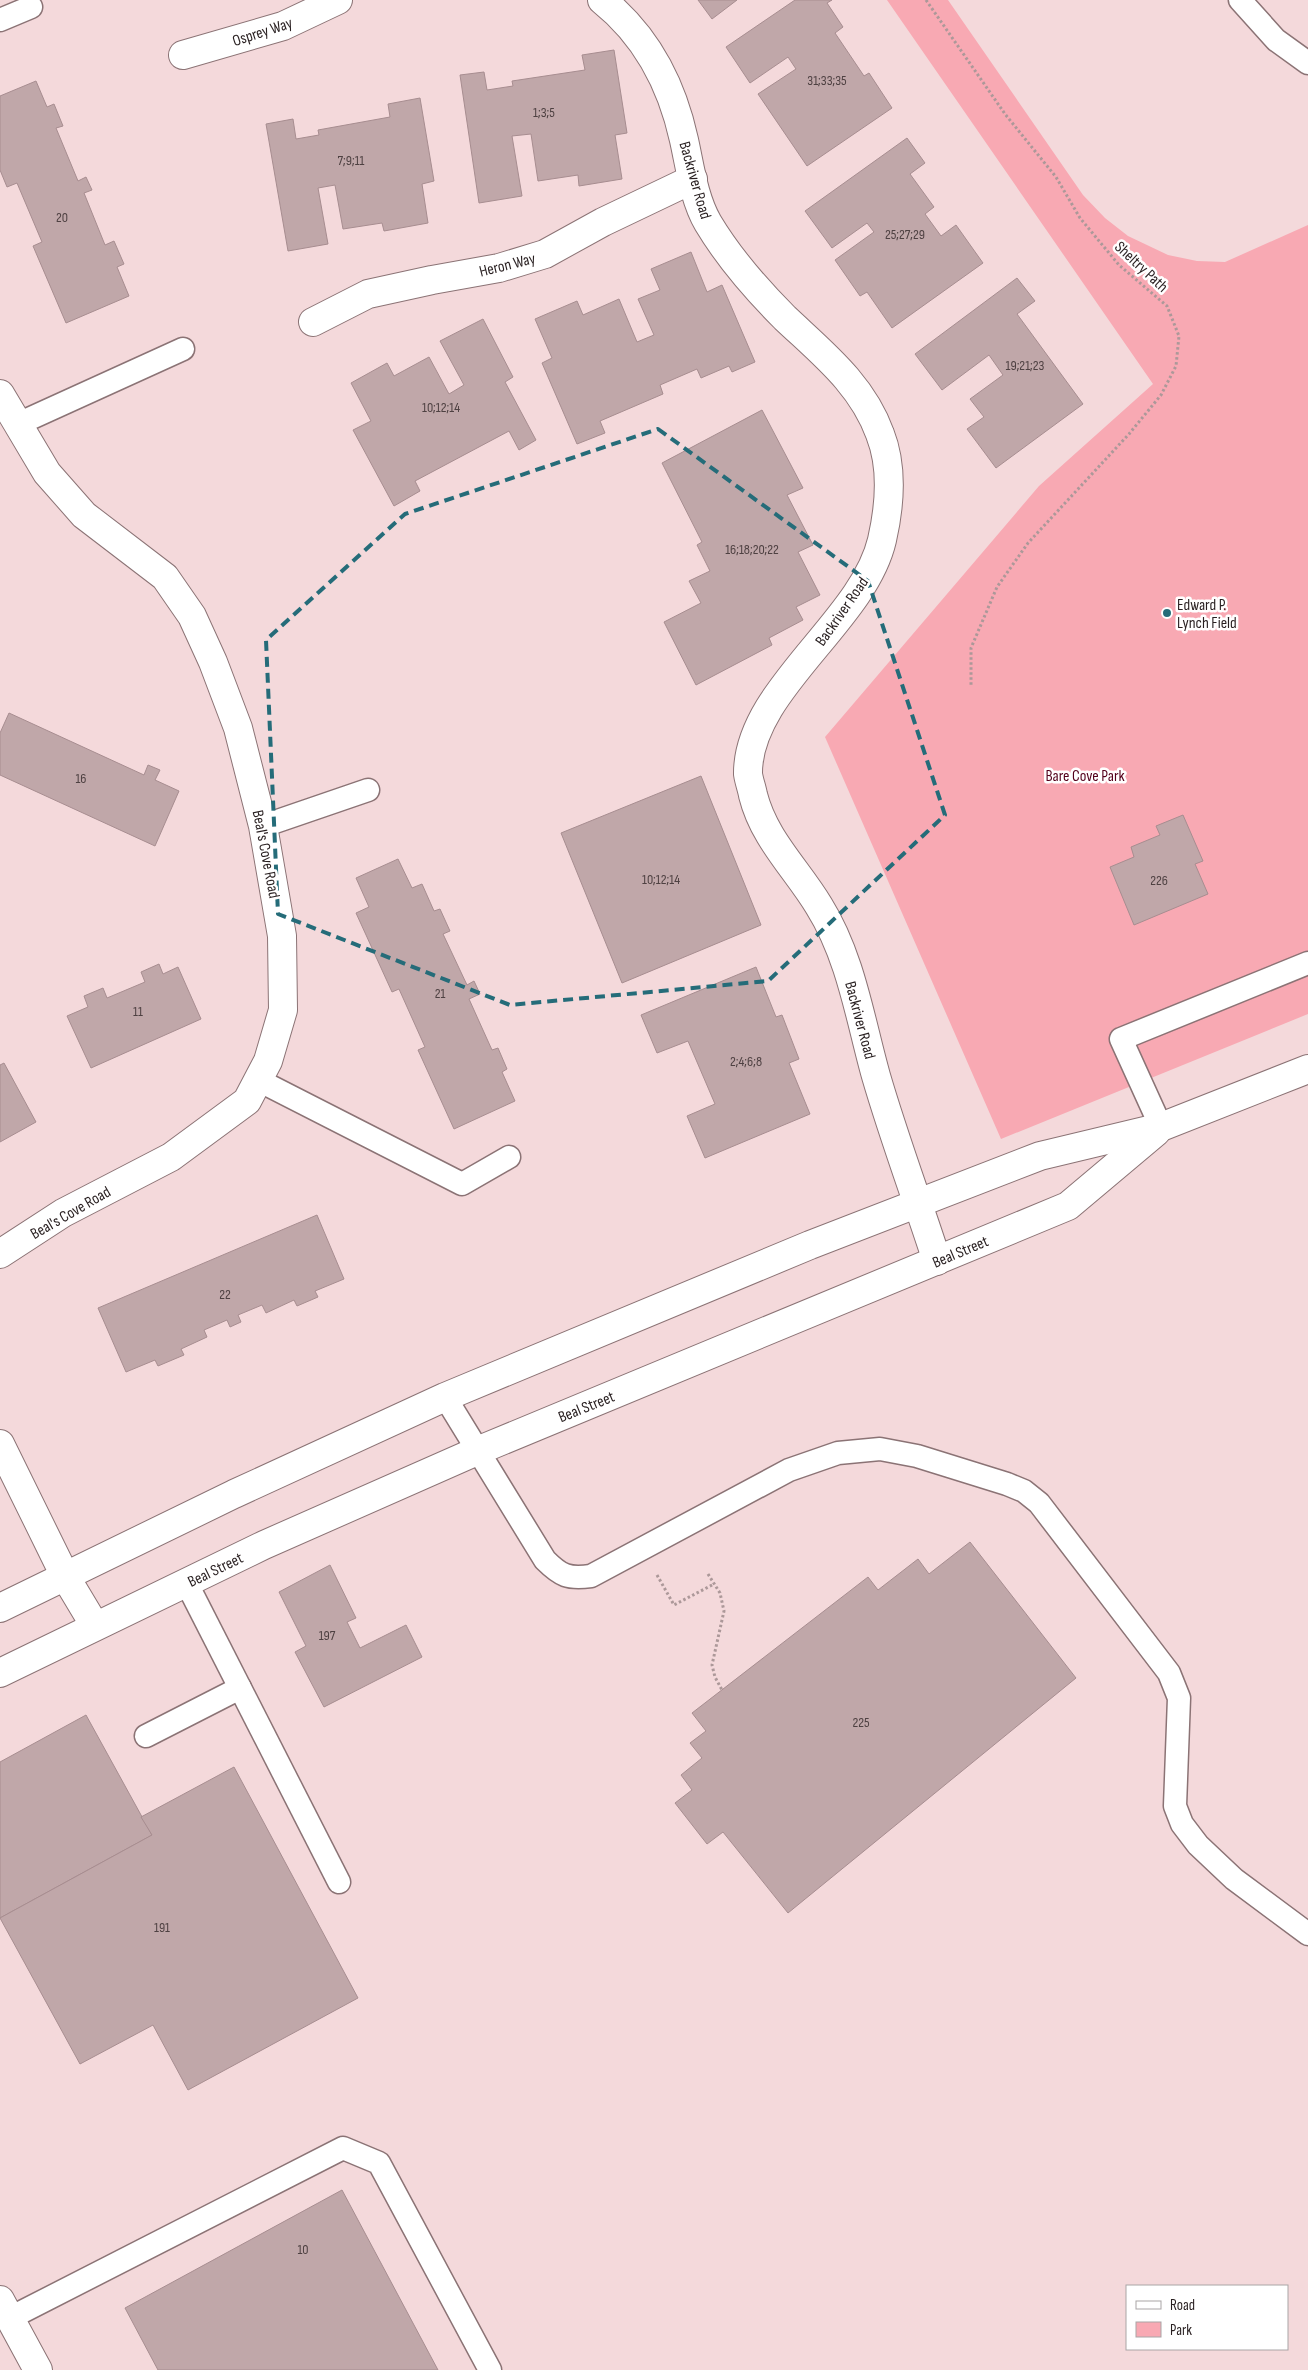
<svg xmlns="http://www.w3.org/2000/svg" width="1308" height="2370" font-family="'Sofia Sans Condensed',sans-serif">
  <rect width="100%" height="100%" fill="#f4d9db"/>
  <path fill="#f8a9b3" d="M887,0H948L1083,195L1105,218L1128,236L1168,255L1197,261L1225,262L1308,225V1014L1001,1139L825,737L1039,486L1153,384Z"/>
  <g fill="#c0a7a9" stroke="#a78d90">
    <path d="M698,0H737L712,19Z"/>
    <path d="M795,0H832L827,3L843,27L835,33L864,76L869,73L892,108L807,166L758,94L796,69L788,57L750,83L726,47Z"/>
    <path d="M614,50L627,133L615,135L622,179L579,186L578,175L538,181L531,134L512,136L522,196L479,203L460,75L484,72L487,90L513,86L512,81L585,70L582,55Z"/>
    <path d="M36,81L47,107L54,104L63,126L56,128L78,181L86,177L92,190L84,193L105,245L114,241L124,264L117,267L129,296L66,323L33,246L42,242L17,183L7,187L0,170V96Z"/>
    <path d="M420,98L434,181L422,184L428,223L384,231L382,223L343,229L335,185L318,188L328,244L288,251L266,124L293,119L296,139L319,135L318,130L390,117L388,104Z"/>
    <path d="M907,138L925,163L910,174L934,207L925,214L941,236L956,225L983,263L892,328L867,292L860,296L835,260L874,232L867,223L832,248L805,211Z"/>
    <path d="M691,252L707,292L722,285L755,362L732,372L729,366L701,378L697,369L660,385L663,394L600,421L605,433L577,444L542,363L552,358L535,319L577,301L583,315L619,299L637,342L654,335L638,299L660,290L651,269Z"/>
    <path d="M1017,278L1035,301L1017,314L1083,404L996,468L967,429L984,417L970,399L1003,375L989,355L942,390L915,354Z"/>
    <path d="M483,319L513,377L505,382L536,440L519,450L509,431L415,481L420,491L394,506L353,430L371,421L351,383L387,363L394,376L429,357L449,394L464,385L440,341Z"/>
    <path d="M762,410L803,488L787,495L813,545L798,552L820,595L796,607L803,620L769,638L772,645L696,685L664,622L701,603L689,581L710,571L697,545L702,542L662,463Z"/>
    <path d="M9,713L144,775L148,765L160,770L155,780L179,791L155,846L0,775V733Z"/>
    <path d="M701,776L761,925L622,983L561,833Z"/>
    <path d="M1183,815L1203,861L1195,864L1208,894L1134,925L1110,867L1134,857L1131,847L1160,835L1156,826Z"/>
    <path d="M398,859L412,888L422,884L434,911L440,909L450,931L443,934L467,985L474,981L480,994L469,999L492,1050L498,1048L507,1069L502,1072L515,1101L454,1129L418,1050L425,1047L399,989L392,992L356,913L369,907L356,878Z"/>
    <path d="M159,964L163,974L178,967L201,1019L91,1068L67,1016L88,1007L84,996L103,988L107,998L145,982L141,972Z"/>
    <path d="M756,967L776,1017L782,1015L799,1059L789,1063L810,1114L705,1158L687,1116L715,1104L688,1041L657,1053L641,1015Z"/>
    <path d="M4,1063L36,1122L0,1142V1065Z"/>
    <path d="M317,1215L344,1279L315,1291L318,1297L297,1306L294,1300L266,1313L262,1305L238,1315L241,1322L230,1327L227,1320L204,1330L207,1337L181,1349L184,1355L158,1366L155,1360L126,1372L98,1308Z"/>
    <path d="M970,1542L1076,1678L788,1913L723,1832L707,1844L675,1803L692,1790L681,1775L702,1758L690,1743L706,1731L692,1713L868,1577L878,1590L918,1559L929,1574Z"/>
    <path d="M330,1565L356,1618L347,1622L360,1648L406,1625L422,1657L324,1707L295,1652L306,1646L279,1592Z"/>
    <path d="M86,1715L152,1835L0,1918V1762Z"/>
    <path d="M234,1767L358,1998L188,2090L153,2025L80,2064L0,1918L152,1835L141,1817Z"/>
    <path d="M342,2190L438,2370H158L125,2308Z"/>
  </g>
  <g fill="none" stroke-linecap="round" stroke-linejoin="round">
    <g stroke="#8b7375" stroke-width="25">
      <g id="service">
        <path d="M1240,0L1276,40L1308,63"/>
        <path d="M0,20L31,7"/>
        <path d="M18,424L183,349"/>
        <path d="M263,826L368,790"/>
        <path d="M258,1080L462,1184L509,1157"/>
        <path d="M1161,1127L1121,1039L1308,963"/>
        <path d="M445,1397L545,1560C561,1576 568,1579 591,1576L789,1470L838,1453L880,1449L917,1456L1007,1484L1024,1491L1039,1503L1169,1673L1179,1698L1175,1806L1182,1824L1198,1845L1234,1879L1308,1934"/>
        <path d="M186,1582L339,1882"/>
        <path d="M146,1736L240,1688"/>
        <path d="M10,2318L343,2148L379,2163L490,2370"/>
      </g>
    </g>
    <g stroke="#8b7375" stroke-width="30">
      <g id="minor">
        <path d="M602,0C647,36 672,85 684,140C690,167 694,199 708,223C729,258 756,289 785,318C822,353 862,384 880,434C893,467 890,505 882,540C863,622 747,690 748,774C749,781 752,789 753,795C764,839 796,868 819,906C851,957 860,1019 876,1076C894,1138 917,1199 937,1261"/>
        <path d="M183,55L283,26L338,0"/>
        <path d="M313,322L368,294L432,280L499,268L545,254L603,222L693,179"/>
        <path d="M0,394L47,473L84,515L165,577L192,616L213,662L238,728L263,826L282,936L283,1010L268,1061L247,1101L171,1157L63,1213L0,1254"/>
        <path d="M0,1444L65,1576L95,1626"/>
        <path d="M0,2300L38,2370"/>
      </g>
    </g>
    <g stroke="#8b7375" stroke-width="30">
      <g id="tertiary">
        <path d="M0,1608L234,1494L445,1397L810,1245L1040,1156L1161,1127L1308,1069"/>
        <path d="M0,1673L264,1545L477,1451L1068,1206L1156,1132"/>
      </g>
    </g>
    <g stroke="#ac9899" stroke-width="3" stroke-dasharray="2.5 2.5" stroke-linecap="butt">
      <path d="M926,0L1005,114L1056,177L1080,218L1119,265L1167,306L1179,336L1176,366L1161,395L1129,434L1028,543L997,587L971,648V685"/>
      <path d="M708,1574L720,1593L724,1611L712,1665L715,1677L722,1690"/>
      <path d="M657,1575L674,1605L714,1584"/>
    </g>
    <use href="#service" stroke="#fff" stroke-width="22"/>
    <use href="#minor" stroke="#fff" stroke-width="28"/>
    <use href="#tertiary" stroke="#fff" stroke-width="28"/>
  </g>
  <path fill="none" stroke="#256c79" stroke-width="4" stroke-dasharray="10 6" stroke-linejoin="round" d="M658,429L868,581L945,815L768,981L510,1005L278,914L266,640L405,514Z"/>
  <circle fill="#256c79" stroke="#fff" stroke-width="2" cx="1167" cy="613" r="5"/>
  <g text-anchor="middle" stroke-width="5" stroke-linejoin="round" paint-order="stroke">
    <g font-size="14" fill="#4e4142">
      <text x="827" y="85">31;33;35</text>
      <text x="544" y="117">1;3;5</text>
      <text x="351" y="165">7;9;11</text>
      <text x="62" y="222">20</text>
      <text x="905" y="239">25;27;29</text>
      <text x="1025" y="370">19;21;23</text>
      <text x="441" y="412">10;12;14</text>
      <text x="752" y="554">16;18;20;22</text>
      <text x="81" y="783">16</text>
      <text x="661" y="884">10;12;14</text>
      <text x="1159" y="885">226</text>
      <text x="440" y="998">21</text>
      <text x="138" y="1016">11</text>
      <text x="746" y="1066">2;4;6;8</text>
      <text x="225" y="1299">22</text>
      <text x="327" y="1640">197</text>
      <text x="861" y="1727">225</text>
      <text x="162" y="1932">191</text>
      <text x="303" y="2254">10</text>
    </g>
    <g font-size="16" fill="#281f20" stroke="#fff">
      <text transform="translate(262 31) rotate(-18)" y="6">Osprey Way</text>
      <text transform="translate(696 180) rotate(74)" y="6">Backriver Road</text>
      <text transform="translate(507 264) rotate(-14)" y="6">Heron Way</text>
      <text transform="translate(1142 266) rotate(43)" y="6">Sheltry Path</text>
      <text transform="translate(841 611) rotate(-55)" y="6">Backriver Road</text>
      <text transform="translate(267 854) rotate(79)" y="6">Beal's Cove Road</text>
      <text transform="translate(861 1020) rotate(75)" y="6">Backriver Road</text>
      <text transform="translate(70 1212) rotate(-30)" y="6">Beal's Cove Road</text>
      <text transform="translate(960 1251) rotate(-23)" y="6">Beal Street</text>
      <text transform="translate(586 1406) rotate(-22)" y="6">Beal Street</text>
      <text transform="translate(215 1569) rotate(-26)" y="6">Beal Street</text>
    </g>
    <g font-size="16" fill="#281f20" stroke="#fff" text-anchor="start">
      <text x="1177" y="610">Edward P.<tspan x="1177" dy="18">Lynch Field</tspan></text>
    </g>
    <g font-size="16" fill="#53001b" stroke="#fff">
      <text x="1085" y="781">Bare Cove Park</text>
    </g>
  </g>
  <rect x="1126" y="2285" width="162" height="65" fill="#ffffff" stroke="#a9a5a6"/>
  <rect x="1136" y="2301" width="25" height="8" fill="#ffffff" stroke="#a9a5a6"/>
  <text x="1170" y="2310" font-size="15" fill="#281f20">Road</text>
  <rect x="1136" y="2322" width="25" height="15" fill="#f8a9b3" stroke="#a9a5a6"/>
  <text x="1170" y="2335" font-size="15" fill="#281f20">Park</text>
</svg>
